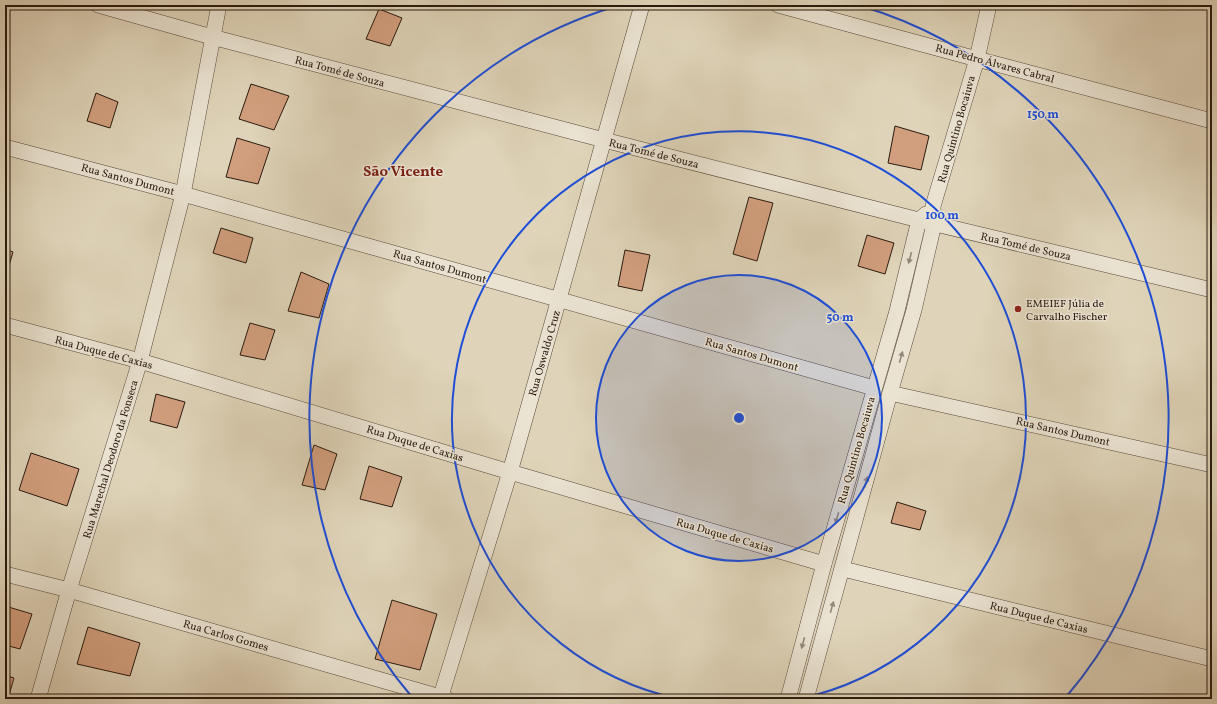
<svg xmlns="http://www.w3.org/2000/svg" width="1217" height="704" font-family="Vollkorn,serif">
  <rect width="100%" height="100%" fill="#dfd4b9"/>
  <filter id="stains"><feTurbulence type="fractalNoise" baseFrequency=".005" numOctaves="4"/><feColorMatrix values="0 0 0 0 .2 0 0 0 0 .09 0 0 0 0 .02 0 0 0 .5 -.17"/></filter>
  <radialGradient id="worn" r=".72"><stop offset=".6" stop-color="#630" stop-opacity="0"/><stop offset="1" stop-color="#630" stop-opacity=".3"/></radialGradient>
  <g fill="#d29f7e" stroke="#29190f">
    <path d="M379,9L402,18L390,46L366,39Z"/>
    <path d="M251,84L289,96L274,130L239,119Z"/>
    <path d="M96,93L118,102L110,128L87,121Z"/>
    <path d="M895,126L929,136L921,170L888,163Z"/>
    <path d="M237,138L270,148L258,184L226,177Z"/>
    <path d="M749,197L773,203L757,261L733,254Z"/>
    <path d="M221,228L253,238L246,263L213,253Z"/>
    <path d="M867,235L894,243L885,274L858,266Z"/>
    <path d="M5,249L13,252L5,279Z"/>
    <path d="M625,250L650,255L642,291L618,286Z"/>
    <path d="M301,272L329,284L319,318L288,311Z"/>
    <path d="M250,323L275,330L265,360L240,355Z"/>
    <path d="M156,394L185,402L177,428L150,421Z"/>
    <path d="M314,445L337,454L325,490L302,485Z"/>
    <path d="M31,453L79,469L67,506L19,490Z"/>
    <path d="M369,466L402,477L392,507L360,499Z"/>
    <path d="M897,502L926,511L920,530L891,523Z"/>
    <path d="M392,600L437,614L420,670L375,659Z"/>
    <path d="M5,606L32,614L20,649L5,645Z"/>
    <path d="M88,627L140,643L130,676L77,664Z"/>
    <path d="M5,675L14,678L8,699L5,698Z"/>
  </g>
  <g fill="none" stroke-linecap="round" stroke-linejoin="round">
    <g stroke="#56483a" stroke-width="16">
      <g id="street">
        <path d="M98,5L212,37L604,140L919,220L1212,290"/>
        <path d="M778,5L977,59L1212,121"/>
        <path d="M5,147L183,194L874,388"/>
        <path d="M5,325L140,361L510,472L824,564"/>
        <path d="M890,393L1212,465"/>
        <path d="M843,569L1212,659"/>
        <path d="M5,574L69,590L447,699"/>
        <path d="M38,699L69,590L140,361L183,194L219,5"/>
        <path d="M440,699L510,472L642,5"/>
        <path d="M788,699L824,564L897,311L919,220L926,214"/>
        <path d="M806,699L890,393L914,310L934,224L933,206L977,59L989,5"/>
      </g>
    </g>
    <use href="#street" stroke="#eae3d2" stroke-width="15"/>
  </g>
  <defs><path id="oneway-solid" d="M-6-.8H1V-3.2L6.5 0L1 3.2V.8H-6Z"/></defs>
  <g fill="#93887a">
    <use href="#oneway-solid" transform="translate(910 258) rotate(104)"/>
    <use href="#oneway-solid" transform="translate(901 357) rotate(-74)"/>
    <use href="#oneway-solid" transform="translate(866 482) rotate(-75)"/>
    <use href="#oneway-solid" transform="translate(837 518) rotate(106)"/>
    <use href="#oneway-solid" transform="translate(832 607) rotate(-74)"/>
    <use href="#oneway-solid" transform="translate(803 643) rotate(105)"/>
  </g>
  <circle cx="739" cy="418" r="143" fill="#1d4ed8" fill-opacity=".12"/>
  <g fill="none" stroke="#1d4ed8" stroke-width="2">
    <circle cx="739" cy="418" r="143"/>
    <path d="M679 699A287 287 0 1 1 799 699"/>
    <path d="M412 697A430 430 0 0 1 617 6M861 6A430 430 0 0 1 1066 697"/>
  </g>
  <circle fill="#8f2418" stroke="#eae3d2" stroke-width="1.5" cx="1018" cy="309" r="4"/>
  <g text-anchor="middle" stroke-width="3" stroke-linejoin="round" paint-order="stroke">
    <g font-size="11" fill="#29190f" stroke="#eae3d2">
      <text transform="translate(995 63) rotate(15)" y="4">Rua Pedro Álvares Cabral</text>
      <text transform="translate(340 71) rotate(15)" y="4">Rua Tomé de Souza</text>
      <text transform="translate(956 129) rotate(-74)" y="4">Rua Quintino Bocaiuva</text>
      <text transform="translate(654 153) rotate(14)" y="4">Rua Tomé de Souza</text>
      <text transform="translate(128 179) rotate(15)" y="4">Rua Santos Dumont</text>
      <text transform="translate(1026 246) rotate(13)" y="4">Rua Tomé de Souza</text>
      <text transform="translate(440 266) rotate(16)" y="4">Rua Santos Dumont</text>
      <text transform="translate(104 352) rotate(15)" y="4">Rua Duque de Caxias</text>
      <text transform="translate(544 353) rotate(-74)" y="4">Rua Oswaldo Cruz</text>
      <text transform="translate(752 354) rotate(16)" y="4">Rua Santos Dumont</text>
      <text transform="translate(1063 431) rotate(13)" y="4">Rua Santos Dumont</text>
      <text transform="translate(415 443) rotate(17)" y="4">Rua Duque de Caxias</text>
      <text transform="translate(856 450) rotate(-74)" y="4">Rua Quintino Bocaiuva</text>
      <text transform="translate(110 459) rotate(-73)" y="4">Rua Marechal Deodoro da Fonseca</text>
      <text transform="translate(725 535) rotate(16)" y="4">Rua Duque de Caxias</text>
      <text transform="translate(1039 617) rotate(14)" y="4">Rua Duque de Caxias</text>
      <text transform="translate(226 635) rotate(16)" y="4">Rua Carlos Gomes</text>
    </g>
    <g font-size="11" fill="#29190f" stroke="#eae3d2" text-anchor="start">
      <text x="1026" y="307">EMEIEF Júlia de<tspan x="1026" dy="13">Carvalho Fischer</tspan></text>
    </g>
    <g font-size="15" font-weight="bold" fill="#7a1f14" stroke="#eae3d2">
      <text x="403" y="176">São Vicente</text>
    </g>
  </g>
  <circle cx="739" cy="418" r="6" fill="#1d4ed8" stroke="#eae3d2" stroke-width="2"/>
  <g font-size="12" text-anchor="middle" font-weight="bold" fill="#1d4ed8" stroke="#eae3d2" stroke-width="3" stroke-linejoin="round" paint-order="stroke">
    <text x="1043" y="118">150 m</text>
    <text x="942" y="219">100 m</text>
    <text x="840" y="321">50 m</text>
  </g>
  <rect width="1217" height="704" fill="none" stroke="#dfd4b9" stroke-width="20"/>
  <rect x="6" y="6" width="1205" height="692" fill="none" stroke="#29190f" stroke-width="2"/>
  <rect x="10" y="10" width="1197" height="684" fill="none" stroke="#29190f"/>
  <rect width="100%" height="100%" filter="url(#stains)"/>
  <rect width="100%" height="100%" fill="url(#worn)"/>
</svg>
